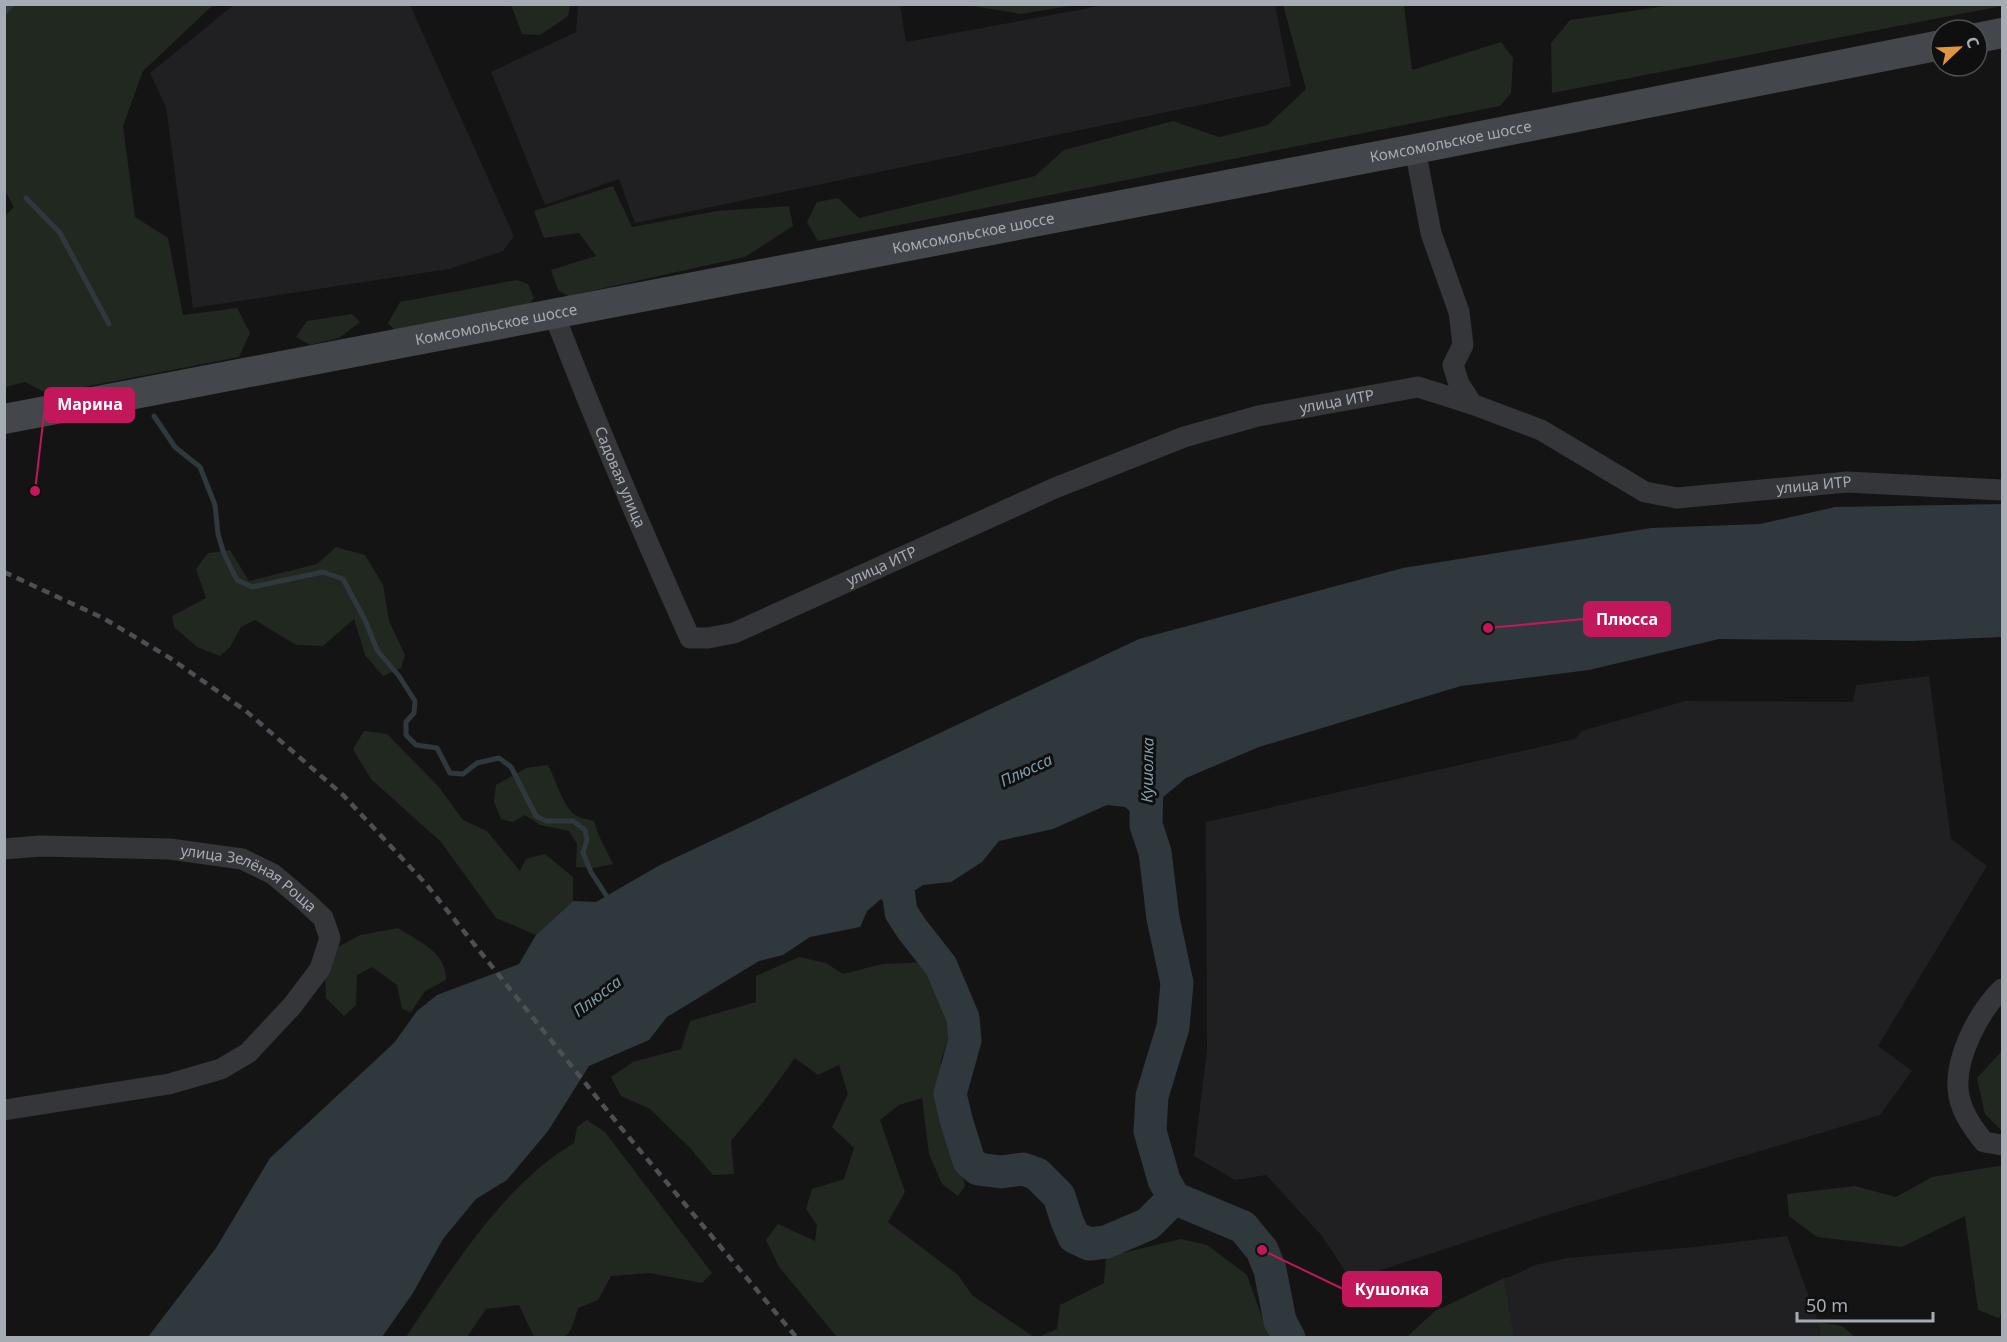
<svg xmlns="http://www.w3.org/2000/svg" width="2007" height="1342" font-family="'Noto Sans',sans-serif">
  <rect width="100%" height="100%" fill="#141415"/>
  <g fill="#202022">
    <path d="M235,4L410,5L514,236L503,251L449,269L193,308L166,107L150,73Z"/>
    <path d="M1275,4L1291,86L635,223L619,179L545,205L491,72L576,32L578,5H900L906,42L1105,5Z"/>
    <path d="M1929,676L1951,839L1987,866L1878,1046L1912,1071L1880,1115L1547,1215L1351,1280L1322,1236L1266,1175L1235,1180L1194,1156L1207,1050L1206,822L1575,739L1582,731L1685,701L1853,702L1856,685Z"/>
    <path d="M1787,1236L1818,1322L1821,1337H1518L1514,1335L1504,1278L1510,1277L1535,1265L1568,1258L1694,1247Z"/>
  </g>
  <g fill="#202820">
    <path d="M5,4L213,5L143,71L123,126L135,217L168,238L183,315L237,308L250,333L239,357L48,394L25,382L5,387V216L14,207L4,189Z"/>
    <path d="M511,5V4L570,5L568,16L540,35L522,34Z"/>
    <path d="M967,5V4L1075,5L1021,14Z"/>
    <path d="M1283,5H1404L1412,70L1501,42L1513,58L1511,93L1500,106L818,241L807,222L817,202L838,198L859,218L1035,176L1064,150L1173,121L1219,137L1268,125L1306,89Z"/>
    <path d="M1666,6L1667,4L2002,5V6L1552,93L1551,43L1570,20Z"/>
    <path d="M613,186L632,227L717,211L789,206L793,226L745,257L568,296L558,290L551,270L596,256L579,233L544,238L534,211Z"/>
    <path d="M517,280L528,284L534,298L528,306L396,331L388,323L400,302Z"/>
    <path d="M352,314L360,322L339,338L310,345L296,337L307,321Z"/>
    <path d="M336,547L365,555L383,585L389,621L405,655L401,668L383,676L365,655L354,619L323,646L296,645L255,620L241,627L230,647L220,656L197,647L174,627L172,616L206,598L196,569L208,553L230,550L249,581L317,564Z"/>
    <path d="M364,731L387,734L438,786L463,820L487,831L520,871L526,859L545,854L573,877V901L536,935L496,918L441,842L371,779L353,749Z"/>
    <path d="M548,765C555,778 564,808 575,815C580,818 588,819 594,821L599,836L613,864L593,868L576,867L577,844L569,831L540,825L525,815L513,822L501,819L494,802L496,785L526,768Z"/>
    <path d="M398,928C418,941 447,952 446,980L425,991L411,1012L402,1009L397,985L372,967L357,975L356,1005L344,1016L326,998L325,977L336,948L360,935Z"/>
    <path d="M799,957L826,963L843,974L882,964L926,962L930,983L947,999L951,1031L941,1060L940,1095L955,1136L965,1186L958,1196L942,1184L929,1154L922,1098L899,1105L880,1120L905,1192L888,1222L958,1275L972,1295L1034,1337H837L779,1267L766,1240L778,1224L815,1241L817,1225L806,1209L812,1189L844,1179L854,1148L832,1127L848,1094L839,1065L818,1075L795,1058L764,1101L731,1141L734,1174L713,1175L690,1148L650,1109L621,1096L611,1077L633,1062L681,1049L690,1021L756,1002V976Z"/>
    <path d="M2002,1051V1131L1985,1114L1977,1078Z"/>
    <path d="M587,1120L605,1132L712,1273L702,1283L650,1273L611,1276L598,1300L578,1308C568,1342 569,1338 534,1337L519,1305L486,1309L467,1337H406C450,1271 504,1184 574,1143L577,1127Z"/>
    <path d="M1998,1166H2002V1311L1999,1318L1978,1310L1965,1216L1902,1247L1817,1237L1789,1216L1787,1194L1855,1186L1896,1197L1932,1177Z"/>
    <path d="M1181,1239L1207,1245L1247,1275L1269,1337H1039L1057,1329L1060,1305L1104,1283L1106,1257Z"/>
    <path d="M1504,1278L1514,1335L1518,1337H1407L1435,1311Z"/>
    <path d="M1818,1322L1842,1326L1855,1337H1821Z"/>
  </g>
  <path fill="#2e383d" d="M2002,504V637L1911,641L1719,639L1589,670L1461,686L1259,747L1186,778L1156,803L1146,825L1125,807L1107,805L1053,829L999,841L982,862L951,882L923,885L908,895L901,912L891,909L881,899L867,911L860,927L810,937L783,955L759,961L667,1017L649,1040L589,1066L548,1131L507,1180L476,1199L443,1239L413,1293L382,1337H148L216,1248L270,1158L394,1043L417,1011L437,995L519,964L536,935L573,901L596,902L660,865L1139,639L1403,568L1651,528L1760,524L1835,507Z"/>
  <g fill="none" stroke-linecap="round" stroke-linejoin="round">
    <g stroke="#2e383d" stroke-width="5">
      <path d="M4,13L12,4"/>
      <path d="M26,198L60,233L109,324"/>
      <path d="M154,416L175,447L200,467L215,505L218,534L224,554L237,580L252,587L323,572L343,579L365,620L377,650L399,676L415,701L414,713L406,722V735L416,745L437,748L450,773L463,774L477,763L499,758L511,767L536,816L546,821H573L585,830L587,840L583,853L591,872L606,895"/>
    </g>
    <g stroke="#2e383d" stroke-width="33">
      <path d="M1147,781L1146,825L1155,852L1163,918L1177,983L1173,1027L1152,1096L1150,1131L1164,1180L1174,1198L1243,1227L1262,1250L1270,1270L1280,1321L1289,1338"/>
      <path d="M895,867L901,912L912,929L941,966L963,1018L965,1040L950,1094L957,1123L969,1161L978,1169L1001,1172L1023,1169L1037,1174L1059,1196L1067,1221L1074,1237L1089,1244L1106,1242L1148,1224L1174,1198"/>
    </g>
    <g stroke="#35363a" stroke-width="21">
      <path d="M1415,149L1431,233L1459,312L1463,345L1453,365L1459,384L1472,404"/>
      <path id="s1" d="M554,314C596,424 642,531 690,638H708L734,633L1055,488L1184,437L1258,416L1418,387L1472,404L1541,430L1645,492L1677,498L1847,482L2002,490"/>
      <path id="s2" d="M4,849L40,846L170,849L242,859L273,874L306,902L323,918L330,938L320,969L292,1006L248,1053L221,1069L169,1084L4,1110"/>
      <path d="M2002,989C1979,1011 1956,1056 1958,1088C1959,1109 1972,1127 1984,1142L2002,1145"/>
    </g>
    <g stroke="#43464a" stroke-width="30">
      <path d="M1977,38L2002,33"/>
      <path id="s3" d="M4,419L1415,149L1941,45"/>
    </g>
    <path stroke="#4c4f53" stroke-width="4.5" stroke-dasharray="8 6" stroke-linecap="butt" d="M4,572L103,618L170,658L246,711L343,795L426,884L622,1129L797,1338"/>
  </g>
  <g text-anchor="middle" stroke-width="6" stroke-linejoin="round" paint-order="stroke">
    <g font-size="15" fill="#a6acb4" stroke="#0f0f10">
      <text dy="5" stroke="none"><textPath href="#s3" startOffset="1473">Комсомольское шоссе</textPath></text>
      <text dy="5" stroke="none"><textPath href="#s3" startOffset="987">Комсомольское шоссе</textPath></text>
      <text dy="5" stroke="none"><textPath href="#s3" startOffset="501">Комсомольское шоссе</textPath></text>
      <text dy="5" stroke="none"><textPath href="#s1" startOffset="1044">улица ИТР</textPath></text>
      <text dy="5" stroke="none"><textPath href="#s1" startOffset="176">Садовая улица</textPath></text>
      <text dy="5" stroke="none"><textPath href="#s1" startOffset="1548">улица ИТР</textPath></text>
      <text dy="5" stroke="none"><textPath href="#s1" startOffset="558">улица ИТР</textPath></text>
      <text dy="5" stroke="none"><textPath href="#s2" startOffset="252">улица Зелёная Роща</textPath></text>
    </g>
    <g font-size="16" font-style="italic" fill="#809ead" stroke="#0f0f10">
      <text transform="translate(1026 770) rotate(-25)" y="6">Плюсса</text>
      <text transform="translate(1147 770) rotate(-89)" y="6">Кушолка</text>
      <text transform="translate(597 996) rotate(-37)" y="6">Плюсса</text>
    </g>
  </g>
  <path fill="none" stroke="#c2185b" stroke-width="2" d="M35 491L45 405M1488 628L1584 619M1262 1250L1343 1289"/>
  <g fill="#c2185b" stroke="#0f0f10" stroke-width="2">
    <circle cx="35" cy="491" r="6"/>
    <circle cx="1488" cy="628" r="6"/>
    <circle cx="1262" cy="1250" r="6"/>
  </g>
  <g fill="#c2185b" stroke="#c2185b" stroke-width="2">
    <rect x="45" y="388" width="89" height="34" rx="6"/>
    <rect x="1584" y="602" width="86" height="34" rx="6"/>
    <rect x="1343" y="1272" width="98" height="34" rx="6"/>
  </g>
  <g font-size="16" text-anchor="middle" font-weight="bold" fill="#fff">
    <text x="90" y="410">Марина</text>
    <text x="1627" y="625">Плюсса</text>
    <text x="1392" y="1295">Кушолка</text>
  </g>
  <rect width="2007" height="1342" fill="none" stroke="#a6acb4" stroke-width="12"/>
  <g transform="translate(1959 48) rotate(67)"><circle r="28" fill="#0f0f10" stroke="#4b4e52" stroke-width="1.5"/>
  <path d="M0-4.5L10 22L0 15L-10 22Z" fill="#e3953d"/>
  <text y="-9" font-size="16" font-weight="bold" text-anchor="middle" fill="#a6acb4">С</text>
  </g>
  <path d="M1797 1312v9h136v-9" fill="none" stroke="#a6acb4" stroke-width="3"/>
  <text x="1806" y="1312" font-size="18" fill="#a6acb4" stroke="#0f0f10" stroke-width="4.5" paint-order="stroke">50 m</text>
</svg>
